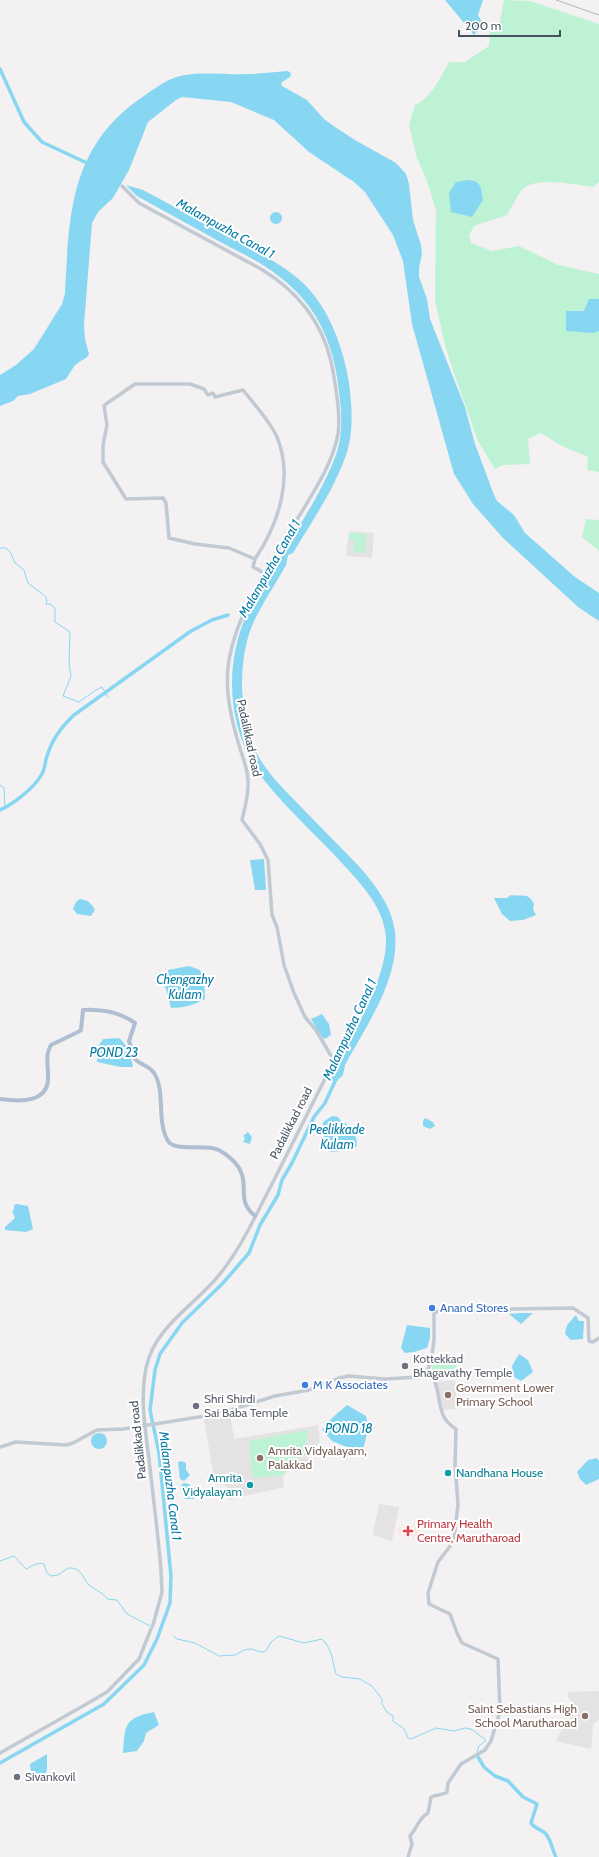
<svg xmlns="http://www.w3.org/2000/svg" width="599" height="1857" font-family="Cabin,sans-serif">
  <rect width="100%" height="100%" fill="#f3f1f1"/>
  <g fill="#e4e2e2">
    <path d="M349,531L374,533L372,558L346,556Z"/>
    <path d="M455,1380L457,1409L443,1410L436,1382Z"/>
    <path d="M230,1414L234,1439L318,1425L320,1442L311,1450L307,1465L289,1469L283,1477L284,1487L229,1500L226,1485L215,1484L204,1419Z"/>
    <path d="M379,1504L399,1507L392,1541L373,1535Z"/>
    <path d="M599,1691V1720L595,1722L593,1726L591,1749L555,1741L574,1711L575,1705L568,1698V1692Z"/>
  </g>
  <path fill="#fde5e1" d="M398,1527L418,1528V1536L398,1534Z"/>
  <g fill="#bdf2d4">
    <path d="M504,0L530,1L599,24V182L593,187C576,185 537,176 523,189C517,195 512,207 507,215L474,226L469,235L471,243L492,251L519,246L558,265L599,274V472L587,470L588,457L560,445L541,433L528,439L530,464L502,465L495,469L478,441L455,376L445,345L435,300L436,210L427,181L417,158L409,125L415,105C432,97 440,78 449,62H465L489,46L490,30L500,22Z"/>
    <path d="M586,519L599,520V551L582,537Z"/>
    <path d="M350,533L366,534L365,553L353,552L354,541L349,540Z"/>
    <path d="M433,1355L457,1359L456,1376L435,1379L432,1375Z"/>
    <path d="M308,1430L305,1455L287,1465L284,1475L253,1478L249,1441Z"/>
  </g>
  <g fill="#88d7f2">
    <path d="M445,0H483L478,15L483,24L474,35Z"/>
    <path d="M287,71L290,72L291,76L281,83L282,86L307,100L324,119L335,127L355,140L396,163L406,174L409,184L413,220L421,245L422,254L419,268V277L427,299L430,319L465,407L475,444L494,495L497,501L514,515L525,533L575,577L599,593V621L578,607L503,538L473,504L454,474L412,324L403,261L393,235L365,192L354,182L309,152L274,120L231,102L182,97L176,100L148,122L129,170L113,198L98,212L92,223L84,325L85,339L89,354L87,357L75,365L66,379L30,394L18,396L13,401L0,406V375L16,365L34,349L62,304L65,293C69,215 70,147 141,98C154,89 165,80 180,76C202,71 225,75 247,74C260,74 274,72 287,71Z"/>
    <path d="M468,180C482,181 481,188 483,200L472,217L451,212L449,193L456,182Z"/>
    <path d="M126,185L143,190C174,207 205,223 236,240C260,254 288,267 307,287C330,311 344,350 349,383C352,406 354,432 346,455C334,490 312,521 293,553L288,555L286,565C275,585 261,605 252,626C244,645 242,667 242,688C243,709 247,731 255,750C266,773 285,790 302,808C318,824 333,840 349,856C368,875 392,903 395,932C400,979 366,1026 345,1065L343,1075L335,1083L328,1080C348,1042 386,983 386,941C386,914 368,892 351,873C323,841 290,813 264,780C228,734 223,669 246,616C254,597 267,579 277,561L284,555L286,548C304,518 325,486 337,452C342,436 342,417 340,401C336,349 320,306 277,275C261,262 241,253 222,243C194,227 165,212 137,196Z"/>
    <circle cx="276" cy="218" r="6"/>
    <path d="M589,299H599V331L594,333L566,331V311H584Z"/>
    <path d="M264,859L266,890H255L250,860Z"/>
    <path d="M511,895C523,897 528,892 534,904L533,909L536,915L523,920L510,921L502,914L494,898H507Z"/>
    <path d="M80,899C88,900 91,903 95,910L91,916L77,914L73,909L76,902Z"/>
    <path d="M189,966L200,970L204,979L205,999C194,1005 184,1008 171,1008L165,986L168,970Z"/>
    <path d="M322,1014L329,1024L331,1035L325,1039L321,1036L311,1019Z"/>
    <path d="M119,1038C129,1047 131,1055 133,1067H121L97,1062L99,1045L103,1039Z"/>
    <path d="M332,1116L338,1117L340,1120L347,1124L348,1131L356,1137L357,1146L349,1150L331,1152C324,1142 322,1134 323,1122Z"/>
    <path d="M425,1118L433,1122L435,1126L430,1129L423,1126V1121Z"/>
    <path d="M248,1132L252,1137L250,1144L243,1142L245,1138L243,1136Z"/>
    <path d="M17,1204L28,1206L33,1229L26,1232L5,1230V1227L15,1218L12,1211L14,1210V1205Z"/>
    <path d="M521,1313H533L521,1324L509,1314Z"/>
    <path d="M576,1315L579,1321H584L583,1339L571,1340L565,1334L567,1325Z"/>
    <path d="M407,1325L430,1328V1338L427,1348L414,1352L405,1353L401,1348Z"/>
    <path d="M519,1354L528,1360L533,1372L521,1381L514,1377L512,1366Z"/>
    <path d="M347,1405L366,1416C370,1428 365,1442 362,1453L332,1441L322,1430L332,1418Z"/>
    <circle cx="99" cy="1441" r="8"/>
    <path d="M597,1458L599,1461V1479L586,1485L580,1479L577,1472L588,1460Z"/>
    <path d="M181,1461L186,1463V1470L190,1475L184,1481L180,1479L178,1462Z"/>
    <path d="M184,1483L189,1484L194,1490V1499H185L181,1485Z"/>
    <path d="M154,1712L159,1725L146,1733L144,1741L137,1751L123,1753C125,1725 124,1718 154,1712Z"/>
    <path d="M47,1754V1768L45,1780L32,1779L30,1764Z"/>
  </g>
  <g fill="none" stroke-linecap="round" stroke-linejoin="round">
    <g stroke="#88d7f2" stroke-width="1">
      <path d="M0,548H6L10,552L15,563L24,570L28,583L46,597L47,601L46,604H50L55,608V622L70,632L69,664L71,676L63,696L79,702L96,690L102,687L108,697"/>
      <path d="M0,785L4,788L5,808"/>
      <path d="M0,1561L14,1556L26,1569C32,1566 37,1562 44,1564L47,1573L51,1576L58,1575L68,1568C72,1568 75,1568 78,1570C83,1574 85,1581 89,1585C95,1590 104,1593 107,1599L117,1600L127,1614L154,1628"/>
      <path d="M174,1636L177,1639L195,1643L219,1656L235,1655L244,1650L251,1649L261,1652L266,1651L271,1642L279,1636L304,1643L322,1639C333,1650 332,1661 336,1674L342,1677L360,1679L372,1686L382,1699V1704L387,1712L393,1716V1721L404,1729L408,1738L411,1739L436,1728L454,1731L465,1728L471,1729L486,1740L479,1746L477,1752"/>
    </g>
    <g stroke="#88d7f2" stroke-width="3.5">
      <path d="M0,69L24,122L42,142L89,164"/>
      <path d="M0,810C15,803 34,788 42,774C45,769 45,761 47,756C52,739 62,726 74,715L191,631L212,620L228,615"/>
      <path d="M478,1757L484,1767L495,1776L508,1781L523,1797L537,1804L531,1823C534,1828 540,1829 545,1833C551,1839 552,1849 556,1857"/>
      <path d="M0,1763L104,1704L144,1665L157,1639L170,1603L171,1576L159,1453L150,1410L155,1370L160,1354L182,1323L223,1283L249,1253L260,1225L278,1195L282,1180L292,1163L314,1117L325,1103L336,1079"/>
    </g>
    <g stroke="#c1cad3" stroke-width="3.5">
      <path d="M122,186L139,203L261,269C296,290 321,320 331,361C335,381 341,414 338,434C333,461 318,485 304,508C275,556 235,611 228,667C225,691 232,722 239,745C242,756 248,769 248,781C249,794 245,807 242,820L260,844L268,860L272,915L277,927L284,965L294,993L305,1017L316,1030L334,1061C314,1100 294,1140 274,1180C256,1214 240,1252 214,1281C189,1309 154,1329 146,1368C140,1399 145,1428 149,1459C153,1496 158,1533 161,1570L162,1592L153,1625"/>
      <path d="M255,559C278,525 294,478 277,437C270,421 254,404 243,390L215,397L213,393L208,395L204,389L190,384H135L106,404L104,406L107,425L103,445V462L126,499L163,498L166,503L169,538L195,544L229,548L255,559L253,567L264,573"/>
      <path d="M0,1447L16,1442L66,1445L73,1443L97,1430L123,1429L218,1414L275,1396L309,1390L339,1378L349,1376L384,1379L420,1377L426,1372L431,1363L434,1340V1313L442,1310L503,1312L512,1309L573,1308L588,1318L589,1341L593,1342L599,1338"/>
      <path d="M0,1753L76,1710L107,1692L139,1659L151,1629"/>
      <path d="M408,1857L412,1844L410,1836C418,1827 418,1819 428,1813L431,1797C437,1794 442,1796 447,1792L448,1783L461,1764L485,1750L491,1741L500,1711L498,1659L462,1643L457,1633L450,1614L429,1604L428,1593L438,1562L454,1541L458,1504L455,1464L456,1429C436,1417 442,1400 435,1382C434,1378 429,1375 426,1372"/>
    </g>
    <path stroke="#afbfd1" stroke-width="4" d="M0,1099C21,1102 50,1103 48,1075C48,1063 45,1055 51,1045L78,1032L81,1030L83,1010C102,1009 120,1012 135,1023L129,1041L135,1059C140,1065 149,1065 154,1073C166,1091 156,1121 168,1141C175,1153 209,1142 222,1152C229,1156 238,1164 241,1172C248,1188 237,1202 255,1216"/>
    <path stroke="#b2b5bb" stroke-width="1" d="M556,0L599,15"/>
  </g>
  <g fill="#3f7fe0" stroke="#fff" stroke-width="1.5">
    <circle cx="432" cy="1308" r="4"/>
    <circle cx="305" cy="1385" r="4"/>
  </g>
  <g fill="#6b7280" stroke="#fff" stroke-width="1.5">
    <circle cx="405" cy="1366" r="4"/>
    <circle cx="196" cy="1406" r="4"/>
    <circle cx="17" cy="1777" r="4"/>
  </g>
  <g fill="#8d6e63" stroke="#fff" stroke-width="1.5">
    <circle cx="448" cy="1395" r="4"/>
    <circle cx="260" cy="1458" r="4"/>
    <circle cx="585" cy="1716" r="4"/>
  </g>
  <g fill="#0f9aa8" stroke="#fff" stroke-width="1.5">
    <circle cx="448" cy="1473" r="4"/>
    <circle cx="250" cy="1485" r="4"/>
  </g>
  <path fill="#e0444e" stroke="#fff" stroke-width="1.5" d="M406 1525h4v4h4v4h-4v4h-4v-4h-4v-4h4z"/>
  <g text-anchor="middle" stroke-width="4" stroke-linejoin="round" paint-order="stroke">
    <g font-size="12" fill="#47535f" stroke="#fff">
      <text transform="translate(249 738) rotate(78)" y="4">Padalikkad road</text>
      <text transform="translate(291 1123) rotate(-63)" y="4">Padalikkad road</text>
      <text transform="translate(138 1440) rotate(-96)" y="4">Padalikkad road</text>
    </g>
    <g font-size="12" fill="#366cbe" stroke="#fff" text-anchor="start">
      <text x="440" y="1312">Anand Stores</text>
      <text x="313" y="1389">M K Associates</text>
    </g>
    <g font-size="12" fill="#5b616d" stroke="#fff" text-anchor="start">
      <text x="413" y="1363">Kottekkad<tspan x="413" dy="14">Bhagavathy Temple</tspan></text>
      <text x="204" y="1403">Shri Shirdi<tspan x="204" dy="14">Sai Baba Temple</tspan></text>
      <text x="25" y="1781">Sivankovil</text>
    </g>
    <g font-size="12" fill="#785e54" stroke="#fff" text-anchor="start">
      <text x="456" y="1392">Government Lower<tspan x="456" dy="14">Primary School</tspan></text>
      <text x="268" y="1455">Amrita Vidyalayam,<tspan x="268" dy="14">Palakkad</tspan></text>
      <text x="577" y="1713" text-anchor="end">Saint Sebastians High<tspan x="577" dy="14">School Marutharoad</tspan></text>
    </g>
    <g font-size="12" fill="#0d838f" stroke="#fff" text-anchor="start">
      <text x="456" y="1477">Nandhana House</text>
      <text x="242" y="1482" text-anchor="end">Amrita<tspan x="242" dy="14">Vidyalayam</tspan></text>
    </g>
    <g font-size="12" fill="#be3a42" stroke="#fff" text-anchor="start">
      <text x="417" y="1528">Primary Health<tspan x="417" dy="14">Centre, Marutharoad</tspan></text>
    </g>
    <g font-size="13" font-style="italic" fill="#057da6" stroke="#fff">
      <text transform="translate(226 228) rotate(29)" y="5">Malampuzha Canal 1</text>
      <text transform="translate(269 568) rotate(-60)" y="5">Malampuzha Canal 1</text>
      <text x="185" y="984">Chengazhy<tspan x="185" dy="15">Kulam</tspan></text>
      <text transform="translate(349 1029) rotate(-65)" y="5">Malampuzha Canal 1</text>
      <text x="114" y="1057">POND 23</text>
      <text x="337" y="1134">Peelikkade<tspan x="337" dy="15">Kulam</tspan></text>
      <text x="349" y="1433">POND 18</text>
      <text transform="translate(171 1486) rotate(83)" y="5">Malampuzha Canal 1</text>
    </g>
  </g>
  <path d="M459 30v6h101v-6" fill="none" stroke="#47535f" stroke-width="2"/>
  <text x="465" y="30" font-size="12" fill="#47535f" stroke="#ffffff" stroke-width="3" paint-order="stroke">200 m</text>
</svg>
